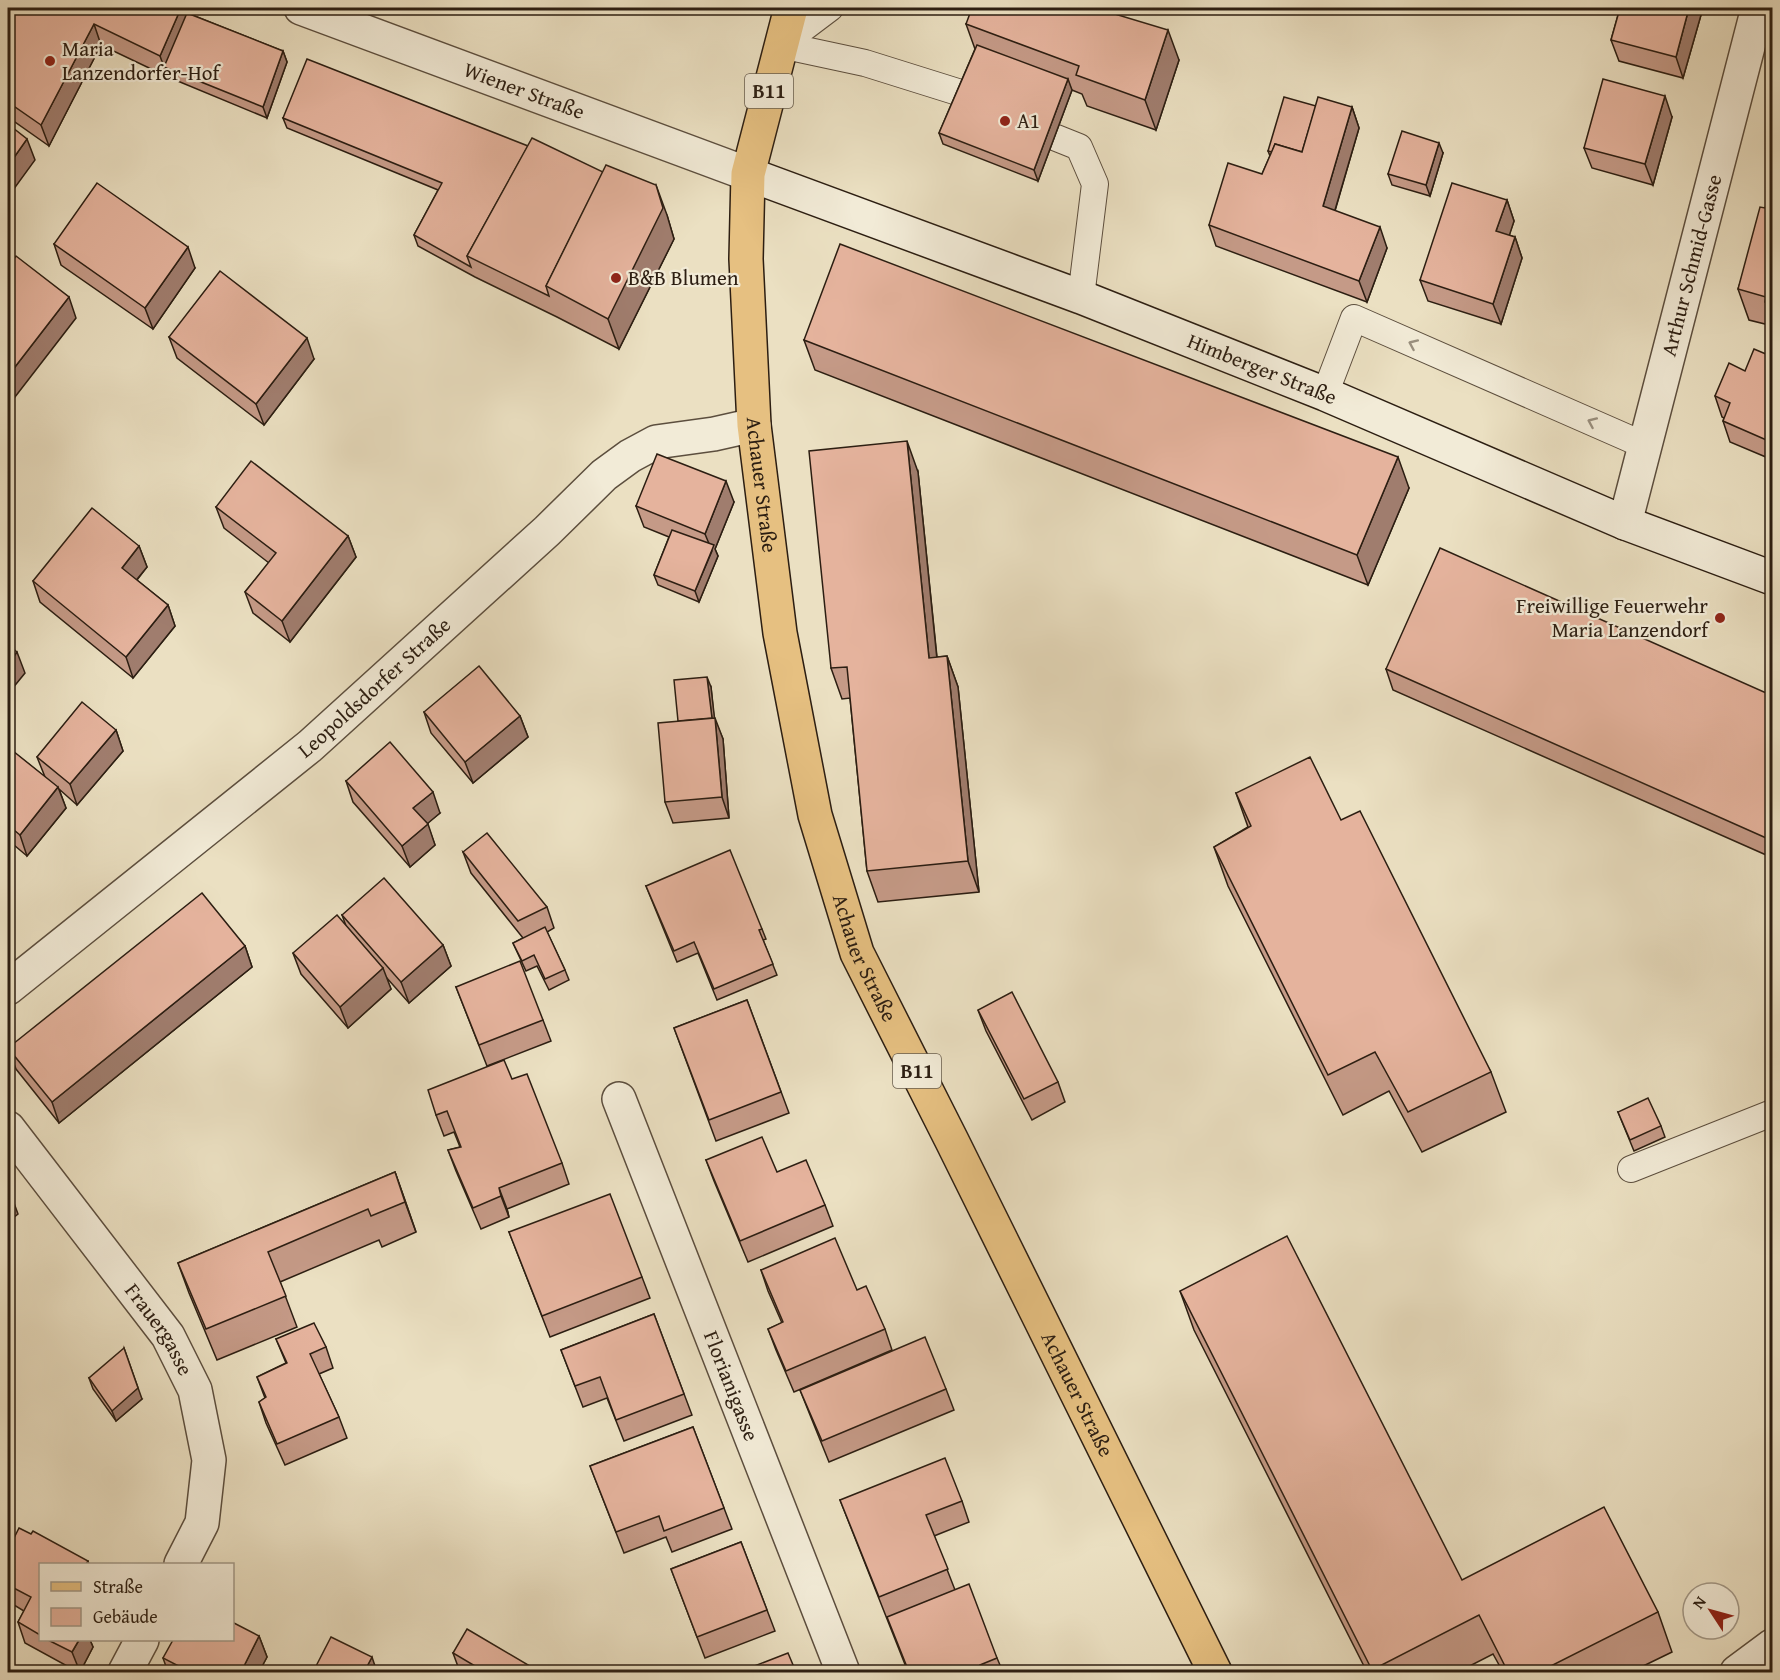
<svg xmlns="http://www.w3.org/2000/svg" width="1780" height="1680" font-family="'Gentium Book Plus',serif">
  <rect width="100%" height="100%" fill="#ebe0c2"/>
  <filter id="stains"><feTurbulence type="fractalNoise" baseFrequency=".00333" numOctaves="4"/><feColorMatrix values="0 0 0 0 .2 0 0 0 0 .09 0 0 0 0 .02 0 0 0 .5 -.17"/></filter>
  <radialGradient id="worn" r=".72"><stop offset=".6" stop-color="#630" stop-opacity="0"/><stop offset="1" stop-color="#630" stop-opacity=".3"/></radialGradient>
  <g fill="none" stroke-linecap="round" stroke-linejoin="round">
    <g stroke="#5c4e3e" stroke-width="28">
      <g id="lane">
        <path d="M781,45L865,63L964,94"/>
        <path d="M781,45L830,8"/>
        <path d="M1054,137L1079,147L1095,184L1081,297"/>
        <path d="M1325,394L1354,318L1646,446"/>
        <path d="M1631,1169L1772,1113"/>
      </g>
    </g>
    <g stroke="#5c4e3e" stroke-width="36">
      <g id="street">
        <path id="s1" d="M301,8L748,174"/>
        <path id="s2" d="M1625,523L1758,8"/>
        <path id="s3" d="M8,988L310,746L547,531L604,475L630,456L656,442L714,434L754,425"/>
        <path id="s4" d="M619,1099L843,1672"/>
        <path id="s5" d="M8,1128L168,1336L195,1390L209,1460L202,1523L181,1564"/>
        <path d="M125,1672L142,1640"/>
        <path d="M1737,1672L1772,1646"/>
      </g>
    </g>
    <g stroke="#2c1e12" stroke-width="36">
      <g id="secondary">
        <path id="s6" d="M748,174L1081,297L1325,394L1625,523L1772,578"/>
      </g>
    </g>
    <g stroke="#2c1e12" stroke-width="36">
      <g id="primary">
        <path id="s7" d="M791,8L748,174L746,259L754,425L780,633L815,815L857,953L952,1141L1215,1672"/>
      </g>
    </g>
    <use href="#lane" stroke="#f2ebd7" stroke-width="26"/>
    <use href="#street" stroke="#f2ebd7" stroke-width="33"/>
    <use href="#secondary" stroke="#f2ebd7" stroke-width="33"/>
    <use href="#primary" stroke="#e6c081" stroke-width="33"/>
  </g>
  <g fill="#c59a87" stroke="#2c1e12" stroke-width="1.5">
    <path d="M8,8H184L187,13L283,51L287,62L267,118L168,77L101,45L49,146L8,117Z"/>
    <path d="M1620,8H1703L1683,78L1619,61L1611,40Z"/>
    <path d="M966,24L1179,60L1156,130L1087,106L1082,94L1072,90L1038,181L943,144L939,133L975,49Z"/>
    <path d="M1316,106L1352,107L1359,128L1335,211L1387,248L1367,302L1216,246L1209,225L1262,174L1270,156L1268,151Z"/>
    <path d="M1672,117L1653,185L1592,168L1584,148Z"/>
    <path d="M283,118L667,215L674,239L619,349L557,317L475,277L418,246L414,235L438,190L287,128Z"/>
    <path d="M1443,153L1430,196L1392,185L1388,174Z"/>
    <path d="M1773,187V326L1749,320L1738,289Z"/>
    <path d="M1507,200L1514,221L1509,235L1515,237L1522,258L1501,324L1428,301L1420,280Z"/>
    <path d="M54,244L195,268L153,329L61,265Z"/>
    <path d="M169,337L314,359L264,425L177,358Z"/>
    <path d="M804,340L1409,488L1368,585L815,370Z"/>
    <path d="M1773,357V460L1730,442L1723,421L1724,418L1722,417L1715,396L1745,371Z"/>
    <path d="M918,472L937,657L947,656L958,687L979,892L878,902L867,871L850,698L842,699L831,668Z"/>
    <path d="M734,502L715,549L718,556L699,602L658,585L654,575L669,537L644,527L636,506Z"/>
    <path d="M216,507L348,536L356,557L290,642L253,613L245,592L269,563L224,528Z"/>
    <path d="M139,546L147,567L137,580L168,605L175,626L133,678L40,602L33,581Z"/>
    <path d="M1386,669L1773,696V858L1393,690Z"/>
    <path d="M711,687L714,718L723,739L729,818L673,823L665,802L678,721Z"/>
    <path d="M424,712L520,716L528,737L473,783L431,733Z"/>
    <path d="M116,730L123,751L77,805L59,789L66,808L27,856L8,840V748L45,777L37,757Z"/>
    <path d="M346,781L440,813L427,823L435,845L410,867L353,802Z"/>
    <path d="M1236,793L1341,820L1491,1072L1506,1112L1422,1152L1389,1091L1343,1115L1228,886L1214,847L1248,827Z"/>
    <path d="M463,852L547,907L554,928L547,932L565,970L569,980L549,990L537,966L526,971L513,943L523,938L471,873Z"/>
    <path d="M646,886L762,929L766,939L763,940L777,975L717,1000L698,953L677,962Z"/>
    <path d="M342,915L443,945L451,966L409,1003L386,977L391,989L348,1028L301,974L293,953L346,926Z"/>
    <path d="M245,946L252,967L59,1123L16,1069L8,1048Z"/>
    <path d="M456,987L543,1020L551,1041L487,1066Z"/>
    <path d="M747,1000L789,1113L716,1141L674,1028Z"/>
    <path d="M978,1010L1058,1082L1065,1102L1032,1120L986,1031Z"/>
    <path d="M512,1079L562,1163L569,1184L507,1209L509,1217L481,1229L456,1171L448,1150L460,1147L454,1132L444,1136L436,1115Z"/>
    <path d="M1618,1112L1661,1126L1665,1137L1634,1151Z"/>
    <path d="M706,1160L777,1172L825,1205L833,1226L748,1262L714,1181Z"/>
    <path d="M395,1172L416,1232L382,1247L379,1240L280,1282L297,1327L217,1360L189,1293L178,1263Z"/>
    <path d="M509,1232L642,1277L650,1298L550,1337Z"/>
    <path d="M761,1270L857,1290L885,1329L892,1350L794,1392L776,1350L768,1329L782,1323L768,1291Z"/>
    <path d="M1180,1291L1462,1580L1658,1612L1672,1652L1631,1672H1503L1493,1654L1458,1672H1367L1194,1330Z"/>
    <path d="M654,1314L692,1415L624,1441L607,1398L583,1407L561,1350Z"/>
    <path d="M276,1339L326,1347L333,1368L319,1374L339,1417L347,1438L285,1465L266,1423L259,1402L265,1398L257,1377L286,1363Z"/>
    <path d="M89,1378L142,1399L116,1421L93,1389Z"/>
    <path d="M946,1389L954,1410L829,1462L808,1410L800,1390Z"/>
    <path d="M693,1427L732,1529L672,1552L666,1537L624,1553L590,1466Z"/>
    <path d="M840,1500L962,1501L969,1522L934,1536L955,1590L997,1658L1003,1672H908Z"/>
    <path d="M741,1542L775,1631L705,1658L671,1569Z"/>
    <path d="M8,1550L88,1561L89,1564H40V1640H90L93,1647L80,1672H78L25,1643L18,1622L24,1611L14,1605L8,1589Z"/>
    <path d="M259,1636L267,1657L259,1672H168L163,1658Z"/>
    <path d="M453,1653L540,1672H460Z"/>
  </g>
  <g fill="#a07d6e" stroke="#2c1e12" stroke-width="1.5">
    <path d="M181,8H184L190,24L164,67L160,56Z"/>
    <path d="M1689,8H1703L1683,78L1676,57Z"/>
    <path d="M94,24L101,45L49,146L41,125Z"/>
    <path d="M1168,30L1179,60L1156,130L1145,100Z"/>
    <path d="M283,51L287,62L267,118L263,107Z"/>
    <path d="M1068,79L1072,90L1038,181L1034,170Z"/>
    <path d="M1665,96L1672,117L1653,185L1645,164Z"/>
    <path d="M1352,107L1359,128L1330,227L1323,206Z"/>
    <path d="M27,139L35,160L8,197V166Z"/>
    <path d="M1439,143L1443,153L1430,196L1426,185Z"/>
    <path d="M656,185L667,215L674,239L619,349L608,319Z"/>
    <path d="M1507,200L1514,221L1504,252L1496,231Z"/>
    <path d="M1380,227L1387,248L1367,302L1359,281Z"/>
    <path d="M1515,237L1522,258L1501,324L1493,304Z"/>
    <path d="M188,247L195,268L153,329L145,308Z"/>
    <path d="M69,297L76,318L8,406V376Z"/>
    <path d="M307,338L314,359L264,425L256,404Z"/>
    <path d="M907,441L918,472L940,689L929,658Z"/>
    <path d="M1398,457L1409,488L1368,585L1357,555Z"/>
    <path d="M726,481L734,502L715,549L718,556L699,602L695,591L712,551L705,534Z"/>
    <path d="M348,536L356,557L290,642L282,621Z"/>
    <path d="M139,546L147,567L129,589L122,568Z"/>
    <path d="M168,605L175,626L133,678L126,657Z"/>
    <path d="M17,652L25,673L8,694V664Z"/>
    <path d="M947,656L958,687L979,892L968,861Z"/>
    <path d="M707,677L711,687L717,740L713,729Z"/>
    <path d="M520,716L528,737L473,783L465,762Z"/>
    <path d="M715,718L723,739L729,818L722,797Z"/>
    <path d="M116,730L123,751L77,805L70,784Z"/>
    <path d="M58,787L66,808L27,856L20,835Z"/>
    <path d="M433,792L440,813L421,829L413,808Z"/>
    <path d="M428,824L435,845L410,867L402,846Z"/>
    <path d="M443,945L451,966L409,1003L401,982Z"/>
    <path d="M245,946L252,967L59,1123L52,1102Z"/>
    <path d="M383,968L391,989L348,1028L340,1007Z"/>
    <path d="M395,1172L406,1203L416,1232L405,1202Z"/>
    <path d="M499,1188L507,1209L509,1217L501,1196Z"/>
    <path d="M14,1203L18,1214L8,1222V1208Z"/>
    <path d="M124,1348L142,1399L116,1421L112,1411Z"/>
    <path d="M259,1636L267,1657L259,1672H241Z"/>
    <path d="M79,1640H90L93,1647L80,1672L72,1652Z"/>
    <path d="M372,1657L377,1672H364Z"/>
  </g>
  <g fill="#e5b39d" stroke="#2c1e12" stroke-width="1.5">
    <path d="M8,8H181L160,56L94,24L41,125L8,102Z"/>
    <path d="M972,8H1095L1168,30L1145,100L1076,75L1079,66L966,24Z"/>
    <path d="M1620,8H1689L1676,57L1611,40Z"/>
    <path d="M187,13L283,51L263,107L164,67Z"/>
    <path d="M977,45L1068,79L1034,170L939,133Z"/>
    <path d="M307,59L528,146L467,256L471,267L414,235L442,183L283,118Z"/>
    <path d="M1603,79L1665,96L1645,164L1584,148Z"/>
    <path d="M1284,97L1316,106L1302,152L1275,144L1272,152L1268,151Z"/>
    <path d="M1318,97L1352,107L1323,206L1380,227L1359,281L1209,225L1228,163L1262,174L1275,144L1302,152Z"/>
    <path d="M8,124L27,139L8,166Z"/>
    <path d="M1402,131L1439,143L1426,185L1388,174Z"/>
    <path d="M532,138L603,172L546,286L549,296L467,256Z"/>
    <path d="M606,165L656,185L663,208L608,319L546,286Z"/>
    <path d="M97,183L188,247L145,308L54,244Z"/>
    <path d="M1452,183L1507,200L1496,231L1515,237L1493,304L1420,280Z"/>
    <path d="M1773,187V304L1765,302L1766,297L1738,289L1760,207L1765,208L1772,187Z"/>
    <path d="M840,244L1398,457L1357,555L804,340Z"/>
    <path d="M16,256L69,297L8,376V267Z"/>
    <path d="M220,271L307,338L256,404L169,337Z"/>
    <path d="M1754,349L1773,357V439L1771,442L1723,421L1730,403L1715,396L1729,363L1745,371Z"/>
    <path d="M907,441L929,658L947,656L968,861L867,871L847,667L831,668L809,451Z"/>
    <path d="M657,454L726,481L705,534L636,506Z"/>
    <path d="M251,461L348,536L282,621L245,592L276,553L216,507Z"/>
    <path d="M92,508L139,546L122,568L168,605L126,657L33,581Z"/>
    <path d="M672,530L714,545L695,591L654,575Z"/>
    <path d="M1440,548L1773,696V841L1386,669Z"/>
    <path d="M8,644L17,652L8,664Z"/>
    <path d="M479,666L520,716L465,762L424,712Z"/>
    <path d="M707,677L712,718L678,721L674,680Z"/>
    <path d="M82,702L116,730L70,784L37,757Z"/>
    <path d="M715,718L722,797L665,802L658,723Z"/>
    <path d="M390,742L433,792L413,808L428,824L402,846L346,781Z"/>
    <path d="M8,747L58,787L20,835L8,825Z"/>
    <path d="M1310,757L1341,820L1360,811L1491,1072L1408,1112L1375,1052L1328,1075L1214,847L1251,826L1236,793Z"/>
    <path d="M487,833L547,907L518,921L463,852Z"/>
    <path d="M730,850L762,929L759,930L773,964L714,989L694,942L674,951L646,886Z"/>
    <path d="M384,878L443,945L401,982L342,915Z"/>
    <path d="M202,893L245,946L52,1102L8,1048Z"/>
    <path d="M337,915L383,968L340,1007L293,953Z"/>
    <path d="M545,927L565,970L545,979L534,955L522,961L513,943Z"/>
    <path d="M520,961L543,1020L479,1045L456,987Z"/>
    <path d="M1012,992L1058,1082L1024,1099L978,1010Z"/>
    <path d="M747,1000L781,1092L709,1120L674,1028Z"/>
    <path d="M504,1060L512,1079L527,1074L562,1163L499,1188L501,1196L473,1208L448,1150L461,1147L447,1111L436,1115L428,1090Z"/>
    <path d="M1648,1098L1661,1126L1630,1140L1618,1112Z"/>
    <path d="M762,1137L777,1172L806,1160L825,1205L740,1241L706,1160Z"/>
    <path d="M395,1172L405,1202L371,1216L368,1209L268,1252L286,1296L206,1329L178,1263Z"/>
    <path d="M610,1194L642,1277L542,1316L509,1232Z"/>
    <path d="M8,1195L14,1203L8,1208Z"/>
    <path d="M1287,1236L1462,1580L1604,1507L1658,1612L1539,1672H1508L1479,1615L1372,1670L1180,1291Z"/>
    <path d="M835,1238L857,1290L866,1286L885,1329L786,1371L768,1329L783,1322L761,1270Z"/>
    <path d="M654,1314L684,1394L616,1420L600,1377L575,1386L561,1350Z"/>
    <path d="M314,1323L326,1347L310,1354L339,1417L277,1444L259,1402L266,1397L257,1377L287,1363L276,1339Z"/>
    <path d="M925,1337L946,1389L822,1441L800,1390Z"/>
    <path d="M124,1348L138,1388L112,1411L89,1378Z"/>
    <path d="M693,1427L724,1508L664,1531L659,1516L616,1532L590,1466Z"/>
    <path d="M945,1458L962,1501L926,1515L948,1569L879,1597L840,1500Z"/>
    <path d="M19,1528L31,1534L33,1531L88,1561L86,1564H40V1635L18,1622L31,1597L8,1585V1580L11,1571L8,1568V1550Z"/>
    <path d="M741,1542L767,1610L697,1637L671,1569Z"/>
    <path d="M969,1584L997,1658L980,1665L983,1672H909L887,1617Z"/>
    <path d="M232,1622L259,1636L241,1672H190L163,1658L173,1640H232Z"/>
    <path d="M467,1629L540,1672H485L453,1653Z"/>
    <path d="M331,1637L372,1657L364,1672H313Z"/>
    <path d="M48,1640H79L72,1652Z"/>
    <path d="M788,1653L796,1672H739Z"/>
  </g>
  <defs><path id="oneway-chevron" d="M-2-3.5L2.5 0L-2 3.5" fill="none" stroke-width="1.6" stroke-linecap="round" stroke-linejoin="round" transform="scale(1.5)"/></defs>
  <g stroke="#998f7e">
    <use href="#oneway-chevron" transform="translate(1413 344) rotate(-156)"/>
    <use href="#oneway-chevron" transform="translate(1592 422) rotate(-156)"/>
  </g>
  <g fill="#8f2418" stroke="#f2ebd7" stroke-width="2">
    <circle cx="50" cy="61" r="6"/>
    <circle cx="1005" cy="121" r="6"/>
    <circle cx="616" cy="278" r="6"/>
    <circle cx="1720" cy="618" r="6"/>
  </g>
  <g text-anchor="middle" stroke-width="4.5" stroke-linejoin="round" paint-order="stroke">
    <g fill="#f2ebd7" stroke="#675c4d" stroke-width="1.5">
      <rect x="745" y="74" width="48" height="34" rx="4.5"/>
      <rect x="893" y="1054" width="48" height="34" rx="4.5"/>
    </g>
    <g font-size="20" font-weight="bold" fill="#2c1e12">
      <text x="769" y="98">B11</text>
      <text x="917" y="1078">B11</text>
    </g>
    <g font-size="21" fill="#2c1e12" stroke="#f2ebd7" text-anchor="start">
      <text x="62" y="56">Maria<tspan x="62" dy="24">Lanzendorfer-Hof</tspan></text>
      <text x="1017" y="128">A1</text>
      <text x="628" y="285">B&amp;B Blumen</text>
      <text x="1708" y="613" text-anchor="end">Freiwillige Feuerwehr<tspan x="1708" dy="24">Maria Lanzendorf</tspan></text>
    </g>
    <g font-size="21" fill="#2c1e12" stroke="#f2ebd7">
      <text dy="7" stroke="none"><textPath href="#s1" startOffset="238">Wiener Straße</textPath></text>
      <text dy="7" stroke="none"><textPath href="#s2" startOffset="266">Arthur Schmid-Gasse</textPath></text>
      <text dy="7" stroke="none"><textPath href="#s6" startOffset="550">Himberger Straße</textPath></text>
      <text dy="7" stroke="none"><textPath href="#s7" startOffset="483">Achauer Straße</textPath></text>
      <text dy="7" stroke="none"><textPath href="#s3" startOffset="474">Leopoldsdorfer Straße</textPath></text>
      <text dy="7" stroke="none"><textPath href="#s7" startOffset="969">Achauer Straße</textPath></text>
      <text dy="7" stroke="none"><textPath href="#s5" startOffset="252">Frauergasse</textPath></text>
      <text dy="7" stroke="none"><textPath href="#s4" startOffset="308">Florianigasse</textPath></text>
      <text dy="7" stroke="none"><textPath href="#s7" startOffset="1455">Achauer Straße</textPath></text>
    </g>
  </g>
  <rect width="1780" height="1680" fill="none" stroke="#ebe0c2" stroke-width="30"/>
  <rect x="9" y="9" width="1762" height="1662" fill="none" stroke="#2c1e12" stroke-width="3"/>
  <rect x="15" y="15" width="1750" height="1650" fill="none" stroke="#2c1e12" stroke-width="1.5"/>
  <rect x="39" y="1563" width="195" height="78" fill="#f2ebd7" stroke="#a39988" stroke-width="1.5"/>
  <rect x="51" y="1582" width="30" height="9" fill="#e6c081" stroke="#a39988" stroke-width="1.5"/>
  <text x="93" y="1593" font-size="18" fill="#2c1e12">Straße</text>
  <rect x="51" y="1608" width="30" height="18" fill="#e5b39d" stroke="#a39988" stroke-width="1.5"/>
  <text x="93" y="1623" font-size="18" fill="#2c1e12">Gebäude</text>
  <g transform="translate(1711 1611) rotate(306)"><circle r="28" fill="#f2ebd7" stroke="#a39988" stroke-width="1.5"/>
  <path d="M0-4.5L10 22L0 15L-10 22Z" fill="#8f2418"/>
  <text y="-9" font-size="16" font-weight="bold" text-anchor="middle" fill="#2c1e12">N</text>
  </g>
  <rect width="100%" height="100%" filter="url(#stains)"/>
  <rect width="100%" height="100%" fill="url(#worn)"/>
</svg>
